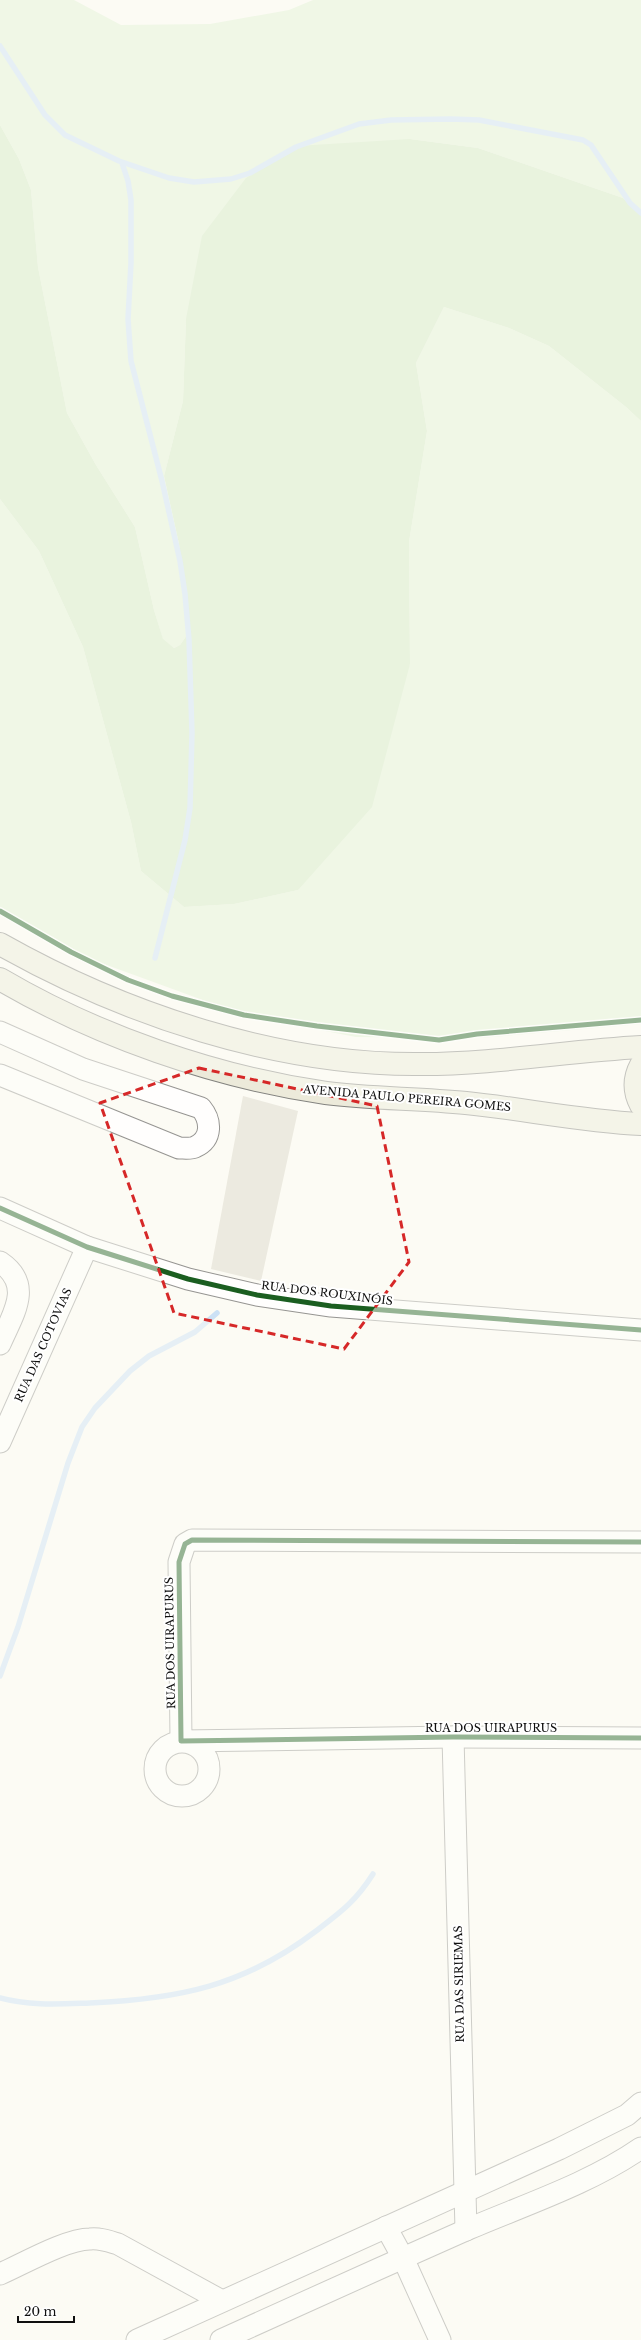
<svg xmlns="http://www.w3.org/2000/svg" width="641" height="2340" font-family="'Libre Baskerville',serif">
  <rect width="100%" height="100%" fill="#fcfbf4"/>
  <g fill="#e2f1d5">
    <path d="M0,0H74L121,25L210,24L289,10L313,0H641V215L623,198L478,148L410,139L186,319L183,401L164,476L179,544L187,620V635L180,645L174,648L163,640L154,610L135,527L96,465L67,413L38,267L31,190L19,159L0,125Z"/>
    <path d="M444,307L509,328L549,346L626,407L641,421V1024L480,1038L356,1037L244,1015L71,952L0,911V499L39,551L83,647L131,822L141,871L184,907L234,904L298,890L410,664L409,542L427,431L416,363Z"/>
  </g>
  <path fill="#d2e8c3" d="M0,125L19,159L31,190L38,267L67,413L96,465L135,527L154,610L163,639L174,648L180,645L187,635V620L179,544L164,476L183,401L186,319L202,236L246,178L297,146L410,139L478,148L623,198L641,215V421L626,407L549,346L509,328L444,307L416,363L427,431L409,542L410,664L372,807L298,890L234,904L184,907L141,871L131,822L83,647L39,551L0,499Z"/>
  <path fill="#eceae0" d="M243,1096L298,1111L261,1281L211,1269Z"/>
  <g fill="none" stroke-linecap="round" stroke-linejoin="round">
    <g stroke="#cce1f5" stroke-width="5.5">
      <path d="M0,46L45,115L65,135L119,161L169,178L194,182L231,179L250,173L296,147L359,124L391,120L451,119L479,120L583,140L591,145L630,203L641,213"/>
      <path d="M122,163L128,181L131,200V263L128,319L131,361L162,481L180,561L185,594L189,640L192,733L190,808L185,840L155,958"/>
      <path d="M0,1676L18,1627L68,1463L82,1427L95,1408L130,1371L149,1356L195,1332L217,1313"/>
      <path d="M0,1998C30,2006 59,2004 90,2003C179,1999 244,1986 316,1931C341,1912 356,1901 373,1874"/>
    </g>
    <g stroke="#969592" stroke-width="23">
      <g id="minor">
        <path d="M0,1032L83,1069L201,1108C211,1120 213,1139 195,1147C191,1149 184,1148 179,1148L0,1075"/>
        <path d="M0,1208L87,1247L188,1279L257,1295L331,1306L641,1330"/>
        <path d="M0,1262C34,1285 13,1314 0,1344"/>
        <path d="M0,1442L87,1247"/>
        <path d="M641,1542L192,1540L185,1544L179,1562L181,1741L453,1737L641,1738"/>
        <path d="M453,1737L466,2230"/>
        <circle cx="182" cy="1769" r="27"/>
        <path d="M386,2227L403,2258L440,2340"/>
        <path d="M0,2274C23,2264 66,2239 90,2239C100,2238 108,2241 118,2244L222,2301"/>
        <path d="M137,2340L559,2149L627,2115L641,2103"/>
        <path d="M221,2340C303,2303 384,2266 466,2230C524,2205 589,2184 641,2148"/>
      </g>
    </g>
    <g stroke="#83837f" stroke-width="24">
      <g id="major">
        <path d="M0,944C124,1014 278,1066 422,1064C495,1064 568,1051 641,1047"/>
        <path d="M0,979C97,1036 215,1077 326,1093C372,1099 419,1098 466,1103C524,1109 582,1121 641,1124"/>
        <path d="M641,1065C634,1078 634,1092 641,1105"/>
      </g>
    </g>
    <use href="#minor" stroke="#fffefd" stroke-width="21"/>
    <use href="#major" stroke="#eceada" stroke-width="22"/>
    <g stroke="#fff" stroke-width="8">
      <g id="cycleway">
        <path d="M0,911L71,952L128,980L172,996L244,1015L317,1026L439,1040L477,1034L641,1020"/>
        <path d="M0,1208L87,1247L188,1279L257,1295L331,1306L641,1330"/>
        <path d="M641,1542L192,1540L185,1544L179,1562L181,1741L453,1737L641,1738"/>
      </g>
    </g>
    <use href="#cycleway" stroke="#1b5e20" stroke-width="5"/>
  </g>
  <path d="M0 0H641V2340H0ZM199,1068L377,1106L409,1262L344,1349L174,1313L100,1103Z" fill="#fcfbf4" fill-opacity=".55" fill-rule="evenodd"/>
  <path fill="none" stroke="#d62828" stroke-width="3" stroke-dasharray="8 5" stroke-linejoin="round" d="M199,1068L377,1106L409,1262L344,1349L174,1313L100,1103Z"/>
  <g text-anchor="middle" stroke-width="4" stroke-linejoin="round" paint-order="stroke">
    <g font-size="11" fill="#0f0f0f" stroke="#fff">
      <text transform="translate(407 1098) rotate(5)" y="4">AVENIDA PAULO PEREIRA GOMES</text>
      <text transform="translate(327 1293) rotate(7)" y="4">RUA DOS ROUXINÓIS</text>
      <text transform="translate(43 1345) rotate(-66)" y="4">RUA DAS COTOVIAS</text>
      <text transform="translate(170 1643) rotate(-91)" y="4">RUA DOS UIRAPURUS</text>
      <text x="491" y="1732">RUA DOS UIRAPURUS</text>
      <text transform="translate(459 1984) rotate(-91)" y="4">RUA DAS SIRIEMAS</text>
    </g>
  </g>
  <path d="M18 2316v6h56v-6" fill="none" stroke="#0f0f0f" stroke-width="2"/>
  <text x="24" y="2316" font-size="12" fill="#0f0f0f" stroke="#ffffff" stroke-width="3" paint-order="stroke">20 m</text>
</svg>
